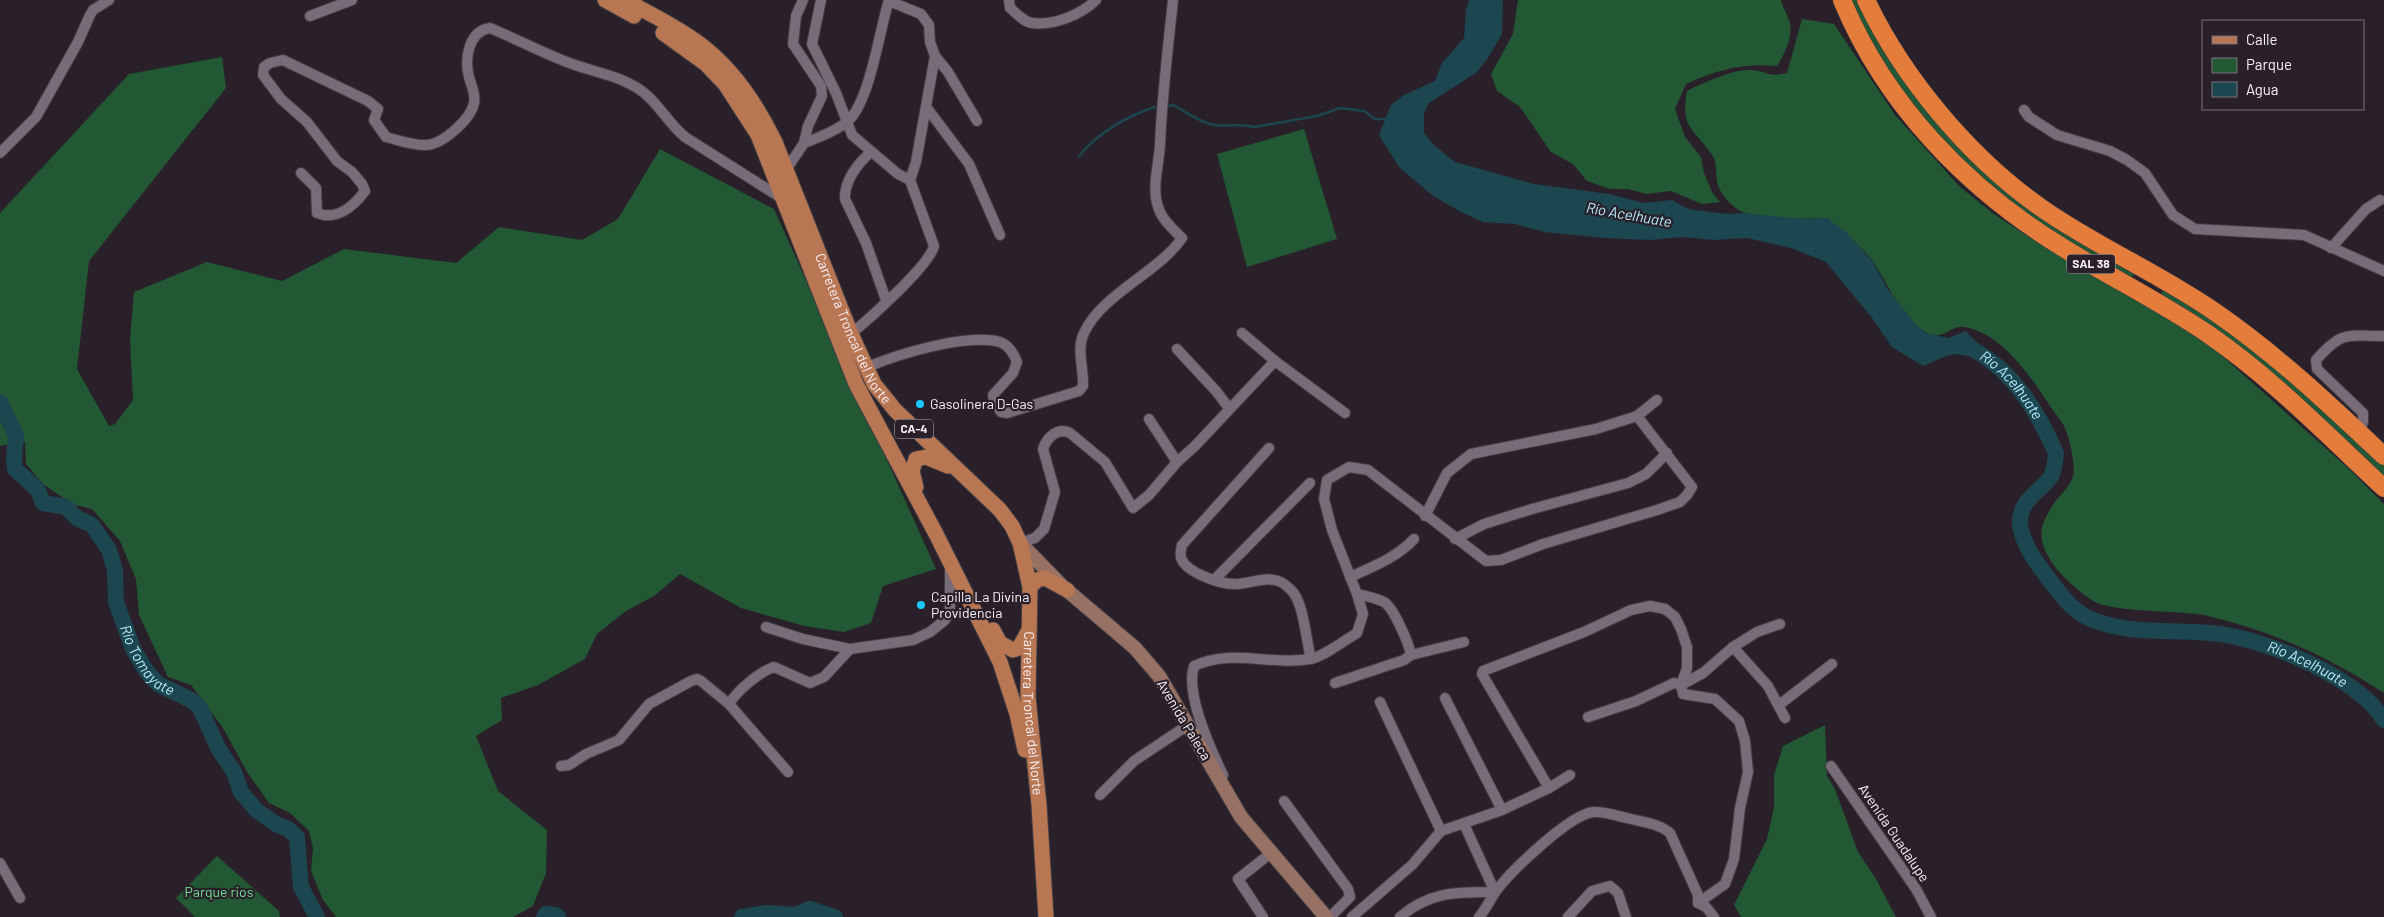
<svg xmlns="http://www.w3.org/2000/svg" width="2384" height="917" font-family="Barlow,sans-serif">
  <rect width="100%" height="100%" fill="#292029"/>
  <g fill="#225834">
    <path d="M1518,0H1781C1783,9 1788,15 1790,23C1793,37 1784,55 1777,66C1743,63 1717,70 1686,84L1675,109L1685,137L1701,157L1704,173L1712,192L1720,202L1702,204L1671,191L1646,194L1628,189H1610L1587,181L1573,164L1551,152L1520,107L1497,91L1491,74L1513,34Z"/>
    <path d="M1849,0H1861L1941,123L2135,273L2131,278L2069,246L1963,164L1885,71Z"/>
    <path d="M1802,19L1834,24L1895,115L1960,187L1994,214L2049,250L2128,294L2210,345L2349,469L2384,504V693C2328,656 2269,630 2204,615C2177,610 2107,613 2090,599C2070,585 2037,556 2042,528C2043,522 2048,513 2051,508C2057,497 2068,490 2073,477C2076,468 2070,440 2066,431C2064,423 2057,416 2052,409C2033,380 2002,332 1964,327C1948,325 1942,347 1917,326C1897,309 1888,284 1874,263C1862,246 1842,232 1827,218C1808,219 1760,219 1743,212C1733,208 1723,197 1719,188C1714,177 1719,165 1712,155C1693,127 1680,128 1687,91C1700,84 1734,69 1749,70C1766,70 1767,78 1787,73Z"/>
    <path d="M222,57L226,88L89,261L77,369L109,426L115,424L133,400L130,339L134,292L207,262L282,281L344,249L456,263L499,227L582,240L618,219L660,149L774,209L936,569L883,586L871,623L844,632L804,626L741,608L680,574L654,596L626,611L597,634L585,659L538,685L501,698L502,720L476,736L498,791L547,830L546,873L533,906L513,917H336L323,900L311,871L313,848L309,831L290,813L269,803L247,772L223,728L191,685L168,677L139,615L136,579L120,541L92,509L72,504L43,484L26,464L25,442L0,446V213L129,74Z"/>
    <path d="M1304,129L1337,239L1247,267L1217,154Z"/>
    <path d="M2164,289L2227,325L2384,463V480L2160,295Z"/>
    <path d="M1825,725L1827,776L1835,789L1858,852L1876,879L1896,917H1741L1734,905L1767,839L1774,807V775L1783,746Z"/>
    <path d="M217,856L279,911L280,917H195L176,898Z"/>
  </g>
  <path fill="#1c4650" d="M1469,0H1503L1502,34L1488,58L1476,73L1429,103L1424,113V133L1435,146L1455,162L1534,184L1609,194L1644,203L1672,200L1688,209L1727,214L1743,213L1804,219L1827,218L1847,233L1873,262L1887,288L1916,325L1926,333L1948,338L1966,331L1994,361C1981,360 1959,352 1950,355C1941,357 1932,363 1923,366L1892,347L1872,318L1826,262L1791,248L1747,238L1713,240L1684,237L1649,240L1605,238L1544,232L1515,224L1483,222L1459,211L1432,195L1399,167L1379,135L1391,105L1404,95L1435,81L1442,63L1464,38L1466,10Z"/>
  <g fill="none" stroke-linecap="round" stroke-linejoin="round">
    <g stroke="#1c4650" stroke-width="2.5">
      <path d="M1169,106L1173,105C1186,112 1199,122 1214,125C1228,127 1240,123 1254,127L1317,116L1340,108L1364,111L1375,119H1386"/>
      <path d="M1079,156C1099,132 1125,117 1155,107"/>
    </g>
    <g stroke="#1c4650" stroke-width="16">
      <path id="s1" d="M1974,350C2014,372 2038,412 2056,453C2055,461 2055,471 2050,478C2038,493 2019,501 2020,524C2022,541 2034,560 2045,574C2058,591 2072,612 2093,620C2134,636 2178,628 2220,634C2269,641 2357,677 2384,720"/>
      <path id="s2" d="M0,402L16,436L14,458L15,469L38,490L43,503L66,507L77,518L92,525L109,550L115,570L116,602L133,649L147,672L158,684L191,700L200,708L218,748L234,772L241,792L256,810L276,824L288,829L297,837L301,887L317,917"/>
      <path d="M544,917L546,914L556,915L558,917"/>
      <path d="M742,917L766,913L795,915L810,909L835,917"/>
    </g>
    <g stroke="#433d43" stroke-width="12">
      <g id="street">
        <path d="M821,0L812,44L836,93L852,135L898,174L910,180L934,246C929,266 869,319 851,334"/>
        <path d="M1009,0L1010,8C1016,13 1024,22 1032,23C1054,26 1082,14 1096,0"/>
        <path d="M889,1L921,14L929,25L930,42L935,56L916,162L910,180"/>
        <path d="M310,16L352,0"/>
        <path d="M935,56L948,72L977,121"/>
        <path d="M927,108L969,164L1000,235"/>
        <path d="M2024,110L2029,117L2057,135L2110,151L2127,160L2145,173L2173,215L2195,229L2304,235L2384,271"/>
        <path d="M804,143C818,138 833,132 846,123C870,104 879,31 889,0"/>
        <path d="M871,152C858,163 844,181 845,199L866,243L886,300"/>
        <path d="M0,153L36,117L78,42L90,15L93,10L109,0"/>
        <path d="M786,170L804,143L808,126L822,96L821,86L793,44L796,16L803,0"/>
        <path d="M301,173L316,188L317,213C336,221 353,207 365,191L362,184L352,172L337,161L307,122L281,99L263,75L264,67L270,63L283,60L368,101L378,109L374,120L386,137C398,140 414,146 427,145C443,144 471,119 474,103C476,93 471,86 469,77C464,58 469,31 490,28C519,40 546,55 575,65C599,73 623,77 643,92C658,103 669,124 685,137L783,199"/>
        <path d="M2331,248L2366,209L2380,200"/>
        <path d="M1242,333L1275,361"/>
        <path d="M1177,349L1216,391L1229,408"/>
        <path d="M867,367C899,354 966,333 1000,342C1008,345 1014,354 1017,362L1013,373L993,395L994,401L1001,412L1007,413L1079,391L1083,386C1084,369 1076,349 1084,333C1102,294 1159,272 1182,238C1174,230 1165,223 1160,212C1150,190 1159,167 1160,144C1162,96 1168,48 1173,0"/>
        <path d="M1149,419L1177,462"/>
        <path d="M2359,433L2363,422V413L2317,369L2316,360C2343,330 2346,336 2384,336"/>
        <path d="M1269,448L1182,545C1181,550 1179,555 1182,560C1188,573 1222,585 1236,584C1249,584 1265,576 1278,581C1282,582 1288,587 1291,590C1304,602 1306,641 1311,659"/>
        <path d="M1425,516L1447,473L1471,454L1596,429L1637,416L1657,400"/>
        <path d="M1455,539L1484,524L1532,509L1628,483L1646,474L1667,453"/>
        <path d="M1020,543L1035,538L1044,529L1055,492L1043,449C1047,437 1058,427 1070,433L1105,462L1133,508L1149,495L1177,462L1194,447L1275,361L1345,413"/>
        <path d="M1350,577C1374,566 1396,558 1414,539"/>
        <path d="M1214,580L1310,483"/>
        <path d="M766,627L803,639L850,649L913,640L930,632L945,620L950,611V567"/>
        <path d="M1733,647L1768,686L1785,718"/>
        <path d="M1411,655L1464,642"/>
        <path d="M1335,683L1404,660L1411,655C1409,644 1394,608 1384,602C1376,598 1366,596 1357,594"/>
        <path d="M1445,698L1502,810"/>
        <path d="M1380,702L1441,831"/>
        <path d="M1779,705L1832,664"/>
        <path d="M1588,717L1636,701L1674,683L1681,685L1703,673L1733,647L1757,632L1780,624"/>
        <path d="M561,766L569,765L586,754L619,740L649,704L691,681L697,679L701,681L729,704"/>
        <path d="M1831,766L1916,889L1931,917"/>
        <path d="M788,772L729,704C737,691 759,672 774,667L810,683L824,677L850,649"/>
        <path d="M1223,775C1210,748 1185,694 1194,666C1231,648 1271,666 1310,659C1323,657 1345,640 1357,633L1363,614L1357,594L1332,530L1324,499L1327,480L1349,467L1368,470L1486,561L1501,560L1543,544L1657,510L1680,502L1687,495L1692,487L1637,416"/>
        <path d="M1549,788L1482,674L1483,671L1584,632L1631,610L1650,606L1665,609L1675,617L1681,629L1687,647V668L1681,685L1683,694L1715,699L1739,721L1745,741L1748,772L1740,808L1734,859L1725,884L1698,903"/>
        <path d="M1100,795L1134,761L1188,725"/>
        <path d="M1284,801L1348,889L1350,897L1330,917"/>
        <path d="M0,863L20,898"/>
        <path d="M1263,917L1238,879L1271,853"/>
        <path d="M1352,917L1412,865L1441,831L1502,810L1549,788L1570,775"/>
        <path d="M1400,917C1430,891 1458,892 1495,892L1464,824"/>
        <path d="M1479,917C1486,909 1490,900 1496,891C1511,871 1569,815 1593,812C1605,811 1616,816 1627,818C1642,822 1658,823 1670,833L1698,895V903L1706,907L1714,917"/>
        <path d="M1568,917L1592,891L1610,886L1618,893L1626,917"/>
      </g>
    </g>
    <g stroke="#433d43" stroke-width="16">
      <path id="secondary" d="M1020,543L1062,586L1135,648L1159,676L1241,817L1326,917"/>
    </g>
    <g stroke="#433d43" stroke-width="17">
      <g id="primary">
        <path d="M605,0L634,16"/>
        <path id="s3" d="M625,0C650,14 678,27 701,45C734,70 757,105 775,142L851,334L874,384L895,410L1000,510L1012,526L1020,543L1030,587L1028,697L1039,805L1046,917"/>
        <path d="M663,33L706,64L725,84L758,135L856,384L936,534L1000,662L1017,714L1025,750"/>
        <path d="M916,487L912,471L916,459L926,457L948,466"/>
        <path d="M1030,587L1037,580L1045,578L1067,590"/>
        <path d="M993,630L1000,643L1013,650L1019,648L1029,630"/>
      </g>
    </g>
    <g stroke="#433d43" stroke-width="19">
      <g id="highway">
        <path d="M1842,0C1885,104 1967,189 2062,247C2110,277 2161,302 2208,334C2272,378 2327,435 2384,488"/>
        <path d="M1866,0C1903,78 1969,157 2040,207C2095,246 2159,273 2215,312C2276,354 2330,405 2384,456"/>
      </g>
    </g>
    <use href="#street" stroke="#776c77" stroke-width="10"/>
    <use href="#secondary" stroke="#987165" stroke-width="14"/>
    <use href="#primary" stroke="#b87653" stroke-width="15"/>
    <use href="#highway" stroke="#e47c3b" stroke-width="18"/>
  </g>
  <g fill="#1cc9fc" stroke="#292029" stroke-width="2">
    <circle cx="920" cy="404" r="5"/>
    <circle cx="921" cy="605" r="5"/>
  </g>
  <g text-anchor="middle" stroke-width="4.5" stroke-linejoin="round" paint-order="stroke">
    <g fill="#292029" stroke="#b8b2b8" stroke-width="1">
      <rect x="2067" y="254.5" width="48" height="19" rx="4"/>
      <rect x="895" y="419.5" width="38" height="19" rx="4"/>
    </g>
    <g font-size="12" font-weight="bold" fill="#f6f0f6">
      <text x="2091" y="268">SAL 38</text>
      <text x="914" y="433">CA-4</text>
    </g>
    <g font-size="14" fill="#f6f0f6" stroke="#292029">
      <text dy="5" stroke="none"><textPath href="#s3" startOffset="414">Carretera Troncal del Norte</textPath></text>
      <text dy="5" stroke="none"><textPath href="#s3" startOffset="862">Carretera Troncal del Norte</textPath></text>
      <text transform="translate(1184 720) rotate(59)" y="5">Avenida Paleca</text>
      <text transform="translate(1894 833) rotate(56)" y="5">Avenida Guadalupe</text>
    </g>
    <g font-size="14" fill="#f6f0f6" stroke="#292029" text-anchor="start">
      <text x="930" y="409">Gasolinera D-Gas</text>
      <text x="931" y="602">Capilla La Divina<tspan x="931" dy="16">Providencia</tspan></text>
    </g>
    <g font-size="14" fill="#70e193" stroke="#292029">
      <text x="219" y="897">Parque rios</text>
    </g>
    <g font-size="15" font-style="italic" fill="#b3ebfb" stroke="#292029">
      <text transform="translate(1629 215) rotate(10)" y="5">Río Acelhuate</text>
      <text dy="5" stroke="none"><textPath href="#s1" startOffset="52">Río Acelhuate</textPath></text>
      <text dy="5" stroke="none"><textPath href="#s2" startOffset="322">Río Tomayate</textPath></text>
      <text dy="5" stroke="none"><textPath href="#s1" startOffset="562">Río Acelhuate</textPath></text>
    </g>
  </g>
  <rect x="2202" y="20" width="162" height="90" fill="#292029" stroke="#7b737b"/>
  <rect x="2212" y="36" width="25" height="8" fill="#b87653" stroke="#7b737b"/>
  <text x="2246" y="45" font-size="15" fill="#f6f0f6">Calle</text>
  <rect x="2212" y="58" width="25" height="15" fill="#225834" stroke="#7b737b"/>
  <text x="2246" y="70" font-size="15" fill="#f6f0f6">Parque</text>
  <rect x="2212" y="82" width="25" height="15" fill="#1c4650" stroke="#7b737b"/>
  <text x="2246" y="95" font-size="15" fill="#f6f0f6">Agua</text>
</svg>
